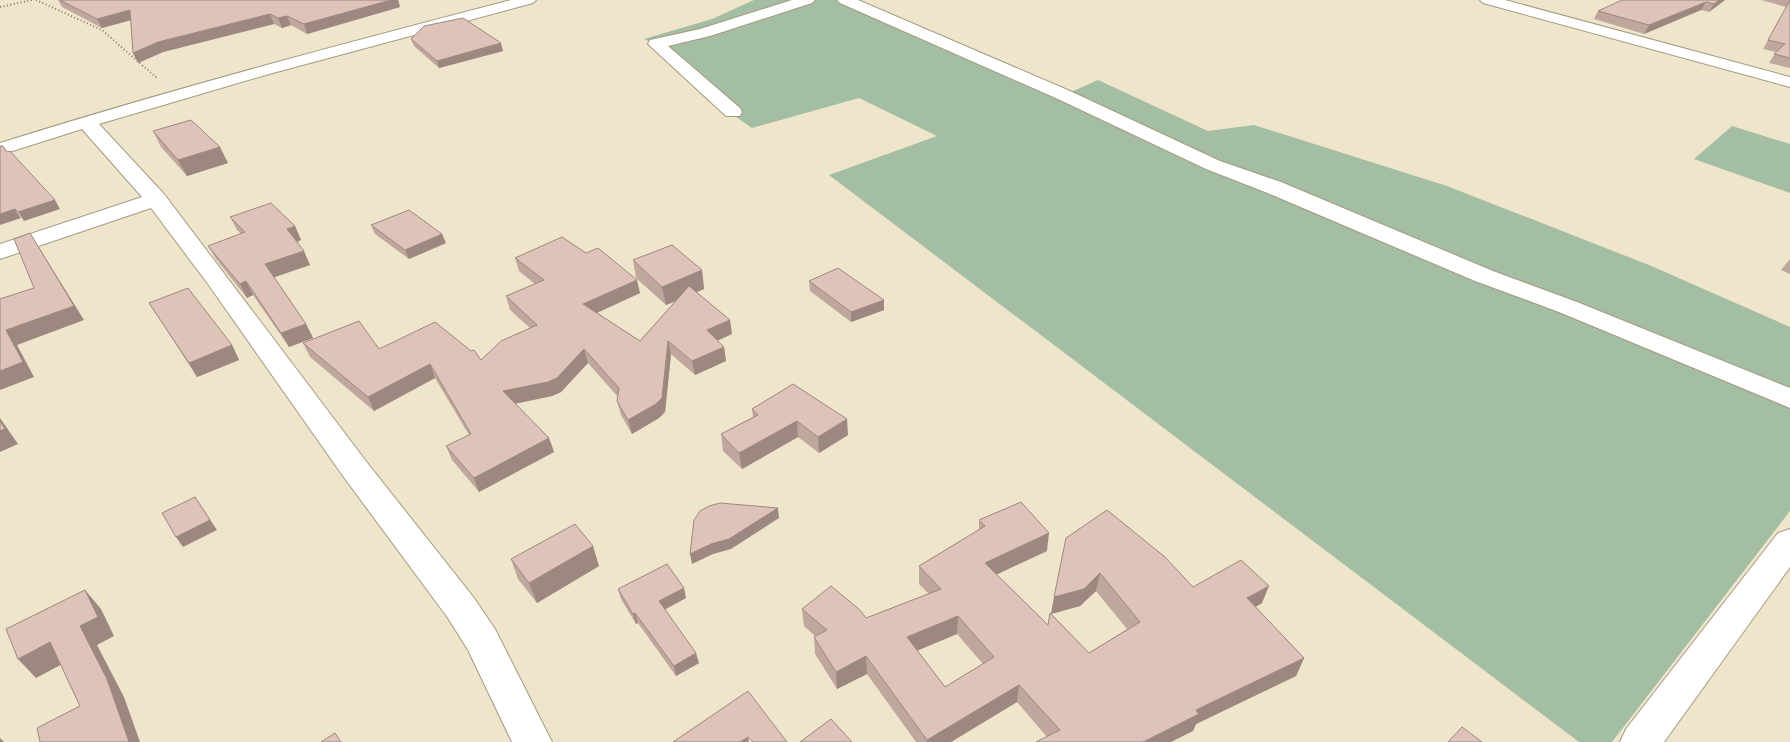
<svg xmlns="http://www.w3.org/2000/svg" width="1790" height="742" font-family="Quicksand,sans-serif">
  <rect width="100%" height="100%" fill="#efe5ca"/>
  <g fill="#a4bea3">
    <path d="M754,0H848L1064,95L1098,80L1208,131L1254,125L1447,186L1649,265L1790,327V511L1612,742H1579L829,175L937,136L859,98L752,128L732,114L656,44L644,39L712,19Z"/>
    <path d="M1732,126L1790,144V193L1694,159Z"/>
  </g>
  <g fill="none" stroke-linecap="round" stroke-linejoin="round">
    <g stroke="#a49a82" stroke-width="2">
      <g id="minor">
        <path d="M511,0H536L533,3L269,74L99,124L164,194L365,460L474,598L495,629L552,742H512L468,650L448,618L343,476L208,284L151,208L0,259V244L142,197L82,129L0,155V143C168,90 339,45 511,0Z"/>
        <path d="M792,0H815L812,3L710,36L668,46L740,108L742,112L740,116H726L648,44L650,40L700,29Z"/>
        <path d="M837,0H858L1070,91L1220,161L1281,182L1493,271L1577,302L1790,388V408L1559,312L1475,281L1265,192L1206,169L1058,99L840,3Z"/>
        <path d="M1480,0H1505L1790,77V87L1483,3Z"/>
        <path d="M1790,529V567L1664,742H1620L1626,729L1778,533Z"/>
      </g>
    </g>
    <g stroke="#847d6b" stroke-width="2" stroke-dasharray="1 2.5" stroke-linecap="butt">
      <path d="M36,0L102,30L158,79"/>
      <path d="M0,7L32,0"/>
    </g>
    <use href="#minor" fill="#fff" fill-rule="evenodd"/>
  </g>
  <g fill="#c0a79e" fill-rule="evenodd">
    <path d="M58,0H398L400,7L307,34L291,25L282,28L274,24L163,52L138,63L131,20L102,28L62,7Z"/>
    <path d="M1725,0L1709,12L1701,10L1644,34L1594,19L1598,11Z"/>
    <path d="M1761,0H1790V68L1769,63L1776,52L1763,49L1786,7Z"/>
    <path d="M411,39L503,51L439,68L414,46Z"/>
    <path d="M153,131L228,163L187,176L161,147Z"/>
    <path d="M230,217L295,226L301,240L297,242L310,265L274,277L306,324L313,338L289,347L253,295L247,298L216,259L208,246L241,234L237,230Z"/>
    <path d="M371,225L442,234L446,243L409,259L375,234Z"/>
    <path d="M515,258L640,293L596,313L640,341L676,301L666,305L636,278L633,260L702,270L704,289L697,292L732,334L717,341L724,347L726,361L695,375L671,354L665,412L659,418L632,434L621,415L617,401L618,397L588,363L561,392L552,396L515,404L549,438L554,452L479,492L452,460L446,446L469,435L435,378L374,411L310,357L303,343L379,349L481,360L530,328L510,310L506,296L535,284L519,271Z"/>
    <path d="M1790,259V274L1781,270Z"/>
    <path d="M809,281L884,310L851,322L810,291Z"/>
    <path d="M149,303L232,345L239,360L197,377Z"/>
    <path d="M752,409L848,435L819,453L798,437L742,469L723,451L721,434L753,417Z"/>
    <path d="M979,520L1047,551L996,574L1048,625L1051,614L1066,538L1193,587L1262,603L1255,607L1304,658L1296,676L1196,724L1193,731L1047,737L1017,702L951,742H916L867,674L837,689L815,654L814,637L815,636L804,626L802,609L866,618L929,594L919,584V566L979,530ZM1096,591L1127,629L1089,653L1051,614L1080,606ZM957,634L983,664L945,687L917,650Z"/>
    <path d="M511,559L599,566L537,603L518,579Z"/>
    <path d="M618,589L686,598L665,609L699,663L676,676L638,623L636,624L621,599Z"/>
  </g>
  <g fill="#9c8881">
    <path d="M391,0H398L400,7L307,34L304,24Z"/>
    <path d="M1719,0H1725L1709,12L1714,4Z"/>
    <path d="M1706,2L1701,10L1644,34L1649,25Z"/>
    <path d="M130,10L135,19L102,28L97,19Z"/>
    <path d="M270,14L274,24L163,52L138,63L133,53L158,42Z"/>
    <path d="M287,16L291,25L282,28L278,18Z"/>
    <path d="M501,43L503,51L439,68L437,61Z"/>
    <path d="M220,147L228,163L187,176L178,160Z"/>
    <path d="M55,200L60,209L24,221L18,212Z"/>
    <path d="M15,209L21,218L0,225V214Z"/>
    <path d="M295,226L301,240L293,243L287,229Z"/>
    <path d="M30,233L84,320L17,345L34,377L0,390V371L6,330L74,306Z"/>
    <path d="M442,234L446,243L409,259L405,250Z"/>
    <path d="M304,251L310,265L272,278L265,264Z"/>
    <path d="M702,270L704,289L666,305L662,287Z"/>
    <path d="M637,280L640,293L586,318L583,304Z"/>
    <path d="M246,281L253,295L247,298L240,284Z"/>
    <path d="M884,300V310L851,322V312Z"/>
    <path d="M730,320L732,334L709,344L707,330Z"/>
    <path d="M306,324L313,338L289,347L281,333Z"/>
    <path d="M668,341L671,354L665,412L659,418L632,434L628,420Z"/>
    <path d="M232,345L239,360L197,377L189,363Z"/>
    <path d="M724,347L726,361L695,375L692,361Z"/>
    <path d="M584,349L588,363L561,392L552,396L508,405L503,391Z"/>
    <path d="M430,364L435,378L374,411L368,397Z"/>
    <path d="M0,418L18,444L0,452Z"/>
    <path d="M847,419L848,435L819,453L818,437Z"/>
    <path d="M797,421L798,437L742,469L739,453Z"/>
    <path d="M549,438L554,452L479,492L474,478Z"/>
    <path d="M195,497L217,530L183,547L176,537Z"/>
    <path d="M778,508L779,518L731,549L713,554L692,564L690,554L711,544Z"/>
    <path d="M1049,533L1047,551L983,581L985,563Z"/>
    <path d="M593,546L599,566L537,603L529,583Z"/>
    <path d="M1100,573L1096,591L1080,606L1051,614L1054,597Z"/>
    <path d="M1269,586L1262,603L1241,616L1247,598Z"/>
    <path d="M684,588L686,598L662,611L659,601Z"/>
    <path d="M85,590L101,609L114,636L97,645L124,697L140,742H129L80,626Z"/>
    <path d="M635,613L638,623L636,624L633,614Z"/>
    <path d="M958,616L957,634L907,655V637Z"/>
    <path d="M50,642L68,661L36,678L18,659Z"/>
    <path d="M696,653L699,663L676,676L674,666Z"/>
    <path d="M866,656L867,674L837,689L836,672Z"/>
    <path d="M1304,658L1296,676L1196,724L1193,731L1171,742H1143L1196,710Z"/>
    <path d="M1019,685L1017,702L951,742H927V740Z"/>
    <path d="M748,737L749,742H740Z"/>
    <path d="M0,738L4,742H0Z"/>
  </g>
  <g fill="#dfc2b8" stroke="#9c8881" fill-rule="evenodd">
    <path d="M60,0H391L304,24L287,16L278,18L270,14L158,42L133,53L130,10L97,19Z"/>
    <path d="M1622,0H1719L1714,4L1706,2L1649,25L1598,11Z"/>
    <path d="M1790,0V58L1774,54L1785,44L1768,40Z"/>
    <path d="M463,18L501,43L437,61L411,39L424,26Z"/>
    <path d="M191,120L220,147L178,160L153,131Z"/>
    <path d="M0,146H3L7,152L10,151L55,200L18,212L15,209L0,214Z"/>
    <path d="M271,203L295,226L287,229L304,251L265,264L306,324L281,333L246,281L240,284L208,246L245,232L230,217Z"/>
    <path d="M409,210L442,234L405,250L371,225Z"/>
    <path d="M30,233L74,306L6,330L23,362L0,371V299L34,288L14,239Z"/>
    <path d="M562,237L586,253L598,248L637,280L583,304L640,341L689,286L730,320L707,330L724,347L692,361L668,341L662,398L656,404L628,420L617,401L619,388L584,349L557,378L548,382L503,391L549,438L474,478L446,446L471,434L430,364L368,397L303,343L359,321L379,349L435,322L471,351L474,350L481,360L501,341L537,325L506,296L544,280L515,258Z"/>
    <path d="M672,245L702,270L662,287L633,260Z"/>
    <path d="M838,268L884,300L851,312L809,281Z"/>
    <path d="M188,288L232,345L189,363L149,303Z"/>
    <path d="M793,384L847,419L818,437L797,421L739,453L721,434L758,415L752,409Z"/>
    <path d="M0,421L5,429L0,431Z"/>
    <path d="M195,497L210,520L176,537L162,513Z"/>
    <path d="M1021,502L1049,533L985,563L1048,625L1050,613L1089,653L1140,622L1100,573L1084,589L1054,597L1066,538L1107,510L1165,557L1193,587L1241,560L1269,586L1247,598L1304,658L1196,710L1199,714L1143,742H1036L1060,730L1019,685L927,740L866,656L836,672L814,637L827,630L802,609L831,586L860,610L866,618L941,589L919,566L985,526L979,520ZM958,616L994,657L945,687L907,637Z"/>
    <path d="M720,503L778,508L729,539L711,544L690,554L694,520L700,511L709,506Z"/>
    <path d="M575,524L593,546L529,583L511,559Z"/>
    <path d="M667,564L684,588L659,601L696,653L674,666L635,613L633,614L618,589Z"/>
    <path d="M85,590L98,617L80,626L107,679L129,742H40L37,728L80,706L50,642L18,659L6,629Z"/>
    <path d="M748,691L787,742H753L748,737L740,742H673Z"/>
    <path d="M831,719L852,742H800Z"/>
    <path d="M1462,727L1482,742H1448Z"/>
    <path d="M335,733L341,742H321Z"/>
  </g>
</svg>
